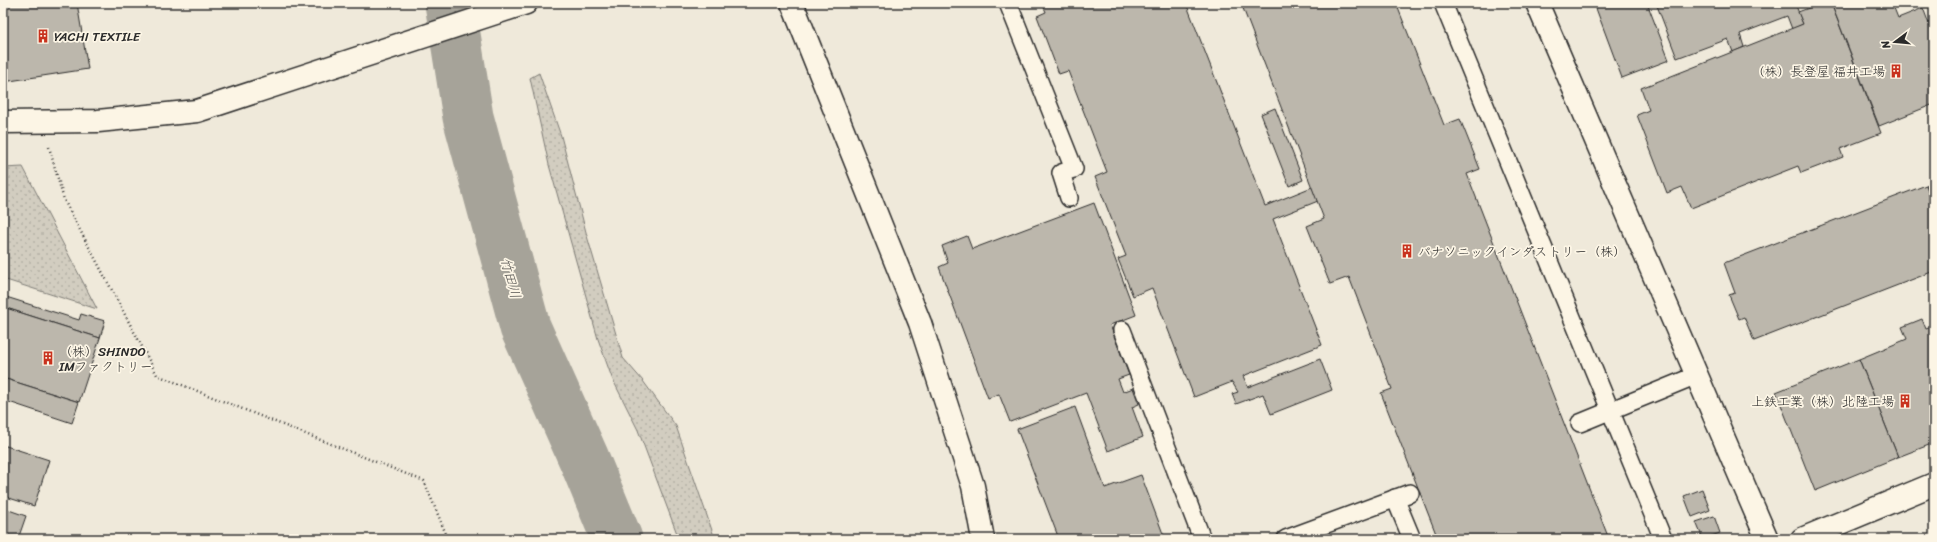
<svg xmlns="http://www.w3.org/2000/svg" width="1937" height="542" font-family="Sriracha,'Klee One',sans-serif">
  <defs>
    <pattern id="grass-dots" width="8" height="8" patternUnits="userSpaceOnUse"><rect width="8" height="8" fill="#d2cdc0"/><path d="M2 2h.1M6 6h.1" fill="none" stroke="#b4b0a5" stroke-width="1.8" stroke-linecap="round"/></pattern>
  </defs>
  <rect width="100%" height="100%" fill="#efe9da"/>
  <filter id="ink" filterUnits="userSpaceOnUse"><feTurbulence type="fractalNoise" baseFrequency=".025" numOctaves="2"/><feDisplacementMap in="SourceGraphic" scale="8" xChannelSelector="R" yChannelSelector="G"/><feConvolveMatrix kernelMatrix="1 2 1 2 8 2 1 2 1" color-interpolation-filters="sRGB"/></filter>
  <g filter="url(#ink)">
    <g fill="url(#grass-dots)" stroke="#7e7c76">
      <path d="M539,73L561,136L587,236L623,358L643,381L676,426L715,539H679L638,430L612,378L598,339L549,165L530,78Z"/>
      <path d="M23,167L97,309L3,279V168Z"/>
    </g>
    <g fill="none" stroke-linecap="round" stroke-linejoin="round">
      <path stroke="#a6a399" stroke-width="51" d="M450,3L468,117L525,327L584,459L617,539"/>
    </g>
    <g fill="#bcb7ac" stroke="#2b2b2b">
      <path d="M3,3H77L88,69L3,82Z"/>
      <path d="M1042,3H1186L1265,206L1312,187L1318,201L1273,219L1322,345L1243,376L1248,387L1320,359L1332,390L1271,414L1263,394L1236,404L1232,394L1238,392L1232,382L1194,397L1152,288L1133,296L1118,259L1126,256L1095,177L1107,172L1068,71L1059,74L1037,16L1046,12Z"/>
      <path d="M1241,3H1396L1444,125L1460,119L1480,169L1467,174L1609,539H1438L1381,393L1392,389L1349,277L1330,284L1307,226L1324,219Z"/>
      <path d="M1594,3H1647L1669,60L1622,78Z"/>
      <path d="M1656,3H1795L1803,24L1792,29L1787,16L1740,34L1744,47L1733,52L1728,39L1677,58Z"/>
      <path d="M1822,3H1831L1881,133L1840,149L1843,157L1801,173L1798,166L1691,208L1682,187L1667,193L1637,115L1649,110L1641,88L1803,24L1798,12Z"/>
      <path d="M1831,3H1892L1898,18L1923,8L1934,37V104L1879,126Z"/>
      <path d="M1275,108L1303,180L1289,186L1261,114Z"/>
      <path d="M1934,182V200L1932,201L1926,185Z"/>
      <path d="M1926,185L1934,207V271L1754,341L1744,317L1739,319L1729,295L1735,293L1724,263Z"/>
      <path d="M1094,203L1136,315L1110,325L1129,375L1118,379L1123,392L1133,388L1139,404L1132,407L1143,437L1108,451L1086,393L1010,422L999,394L988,398L939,267L948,263L942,246L967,236L972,249Z"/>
      <path d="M3,296L79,320L81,314L105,321L100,338L3,307Z"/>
      <path d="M3,307L100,338L79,402L3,378Z"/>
      <path d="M1922,319L1926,329L1934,326V443L1898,457L1859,359L1907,339L1902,327Z"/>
      <path d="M1859,359L1898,457L1815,491L1776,392Z"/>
      <path d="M3,378L79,402L72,423L3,400Z"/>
      <path d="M1075,407L1105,488L1141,475L1165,539H1059L1017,429Z"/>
      <path d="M3,445L49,460L34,506L3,496Z"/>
      <path d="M1702,489L1710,510L1692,517L1684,496Z"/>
      <path d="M3,508L26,516L18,539H3Z"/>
      <path d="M1714,516L1720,533L1703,539L1696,522Z"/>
    </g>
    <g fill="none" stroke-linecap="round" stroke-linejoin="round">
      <g stroke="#2b2b2b" stroke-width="20">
        <g id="lane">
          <path d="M1008,3L1074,169L1061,173L1069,198"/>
          <path d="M1443,3L1663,539"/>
          <path d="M1122,330L1202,539"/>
          <path d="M1580,423L1697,375"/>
          <path d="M1395,498L1412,539"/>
          <path d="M1286,539L1410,493"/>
        </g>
      </g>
      <g stroke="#2b2b2b" stroke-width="25">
        <g id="street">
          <path d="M792,3L920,323L973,486L983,539"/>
          <path d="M1537,3L1767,539"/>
          <path d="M1802,539L1934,484"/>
        </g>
      </g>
      <g stroke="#2b2b2b" stroke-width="25">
        <path id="secondary" d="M3,122L98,121L197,111L526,3"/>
      </g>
      <path stroke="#2b2b2b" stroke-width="2.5" stroke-dasharray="1 3" stroke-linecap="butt" d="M49,147L64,200L157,375L424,481L448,539"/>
      <use href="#lane" stroke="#fcf5e5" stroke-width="17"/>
      <use href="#street" stroke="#fcf5e5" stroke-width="22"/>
      <use href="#secondary" stroke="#fcf5e5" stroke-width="22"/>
    </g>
  </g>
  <defs>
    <g id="building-bare" transform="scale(1.08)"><path d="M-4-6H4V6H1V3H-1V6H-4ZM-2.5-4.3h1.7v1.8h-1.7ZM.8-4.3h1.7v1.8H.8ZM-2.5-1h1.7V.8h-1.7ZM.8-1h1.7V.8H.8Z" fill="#c8321e" stroke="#fcf5e5" stroke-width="2.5" paint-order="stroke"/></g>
  </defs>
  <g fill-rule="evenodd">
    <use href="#building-bare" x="43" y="36"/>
    <use href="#building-bare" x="1896" y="71"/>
    <use href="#building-bare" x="1407" y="251"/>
    <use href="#building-bare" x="48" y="358"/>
    <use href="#building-bare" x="1905" y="401"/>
  </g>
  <g text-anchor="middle" stroke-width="3.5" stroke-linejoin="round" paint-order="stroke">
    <g font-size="13" fill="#2b2b2b" stroke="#fcf5e5" text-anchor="start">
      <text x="54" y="41">YACHI TEXTILE</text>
      <text x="1885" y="76" text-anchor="end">（株）長登屋 福井工場</text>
      <text x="1418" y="256">パナソニックインダストリー（株）</text>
      <text x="59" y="356">（株）SHINDO<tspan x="59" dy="15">IMファクトリー</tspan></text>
      <text x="1894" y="406" text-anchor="end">上鉄工業（株）北陸工場</text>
    </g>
    <g font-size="14" font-style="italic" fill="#565552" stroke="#fcf5e5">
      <text transform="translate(511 278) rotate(75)" y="5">竹田川</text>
    </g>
  </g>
  <rect width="1937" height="542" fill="none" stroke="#fcf5e5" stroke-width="16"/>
  <rect x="8" y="8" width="1921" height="526" fill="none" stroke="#2b2b2b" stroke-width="1.5" filter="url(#ink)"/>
  <g transform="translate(1895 42) rotate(254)" stroke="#fcf5e5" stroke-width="3" paint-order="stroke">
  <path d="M0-3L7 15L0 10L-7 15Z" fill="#2b2b2b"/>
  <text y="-6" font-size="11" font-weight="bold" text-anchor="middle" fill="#2b2b2b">N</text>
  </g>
</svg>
